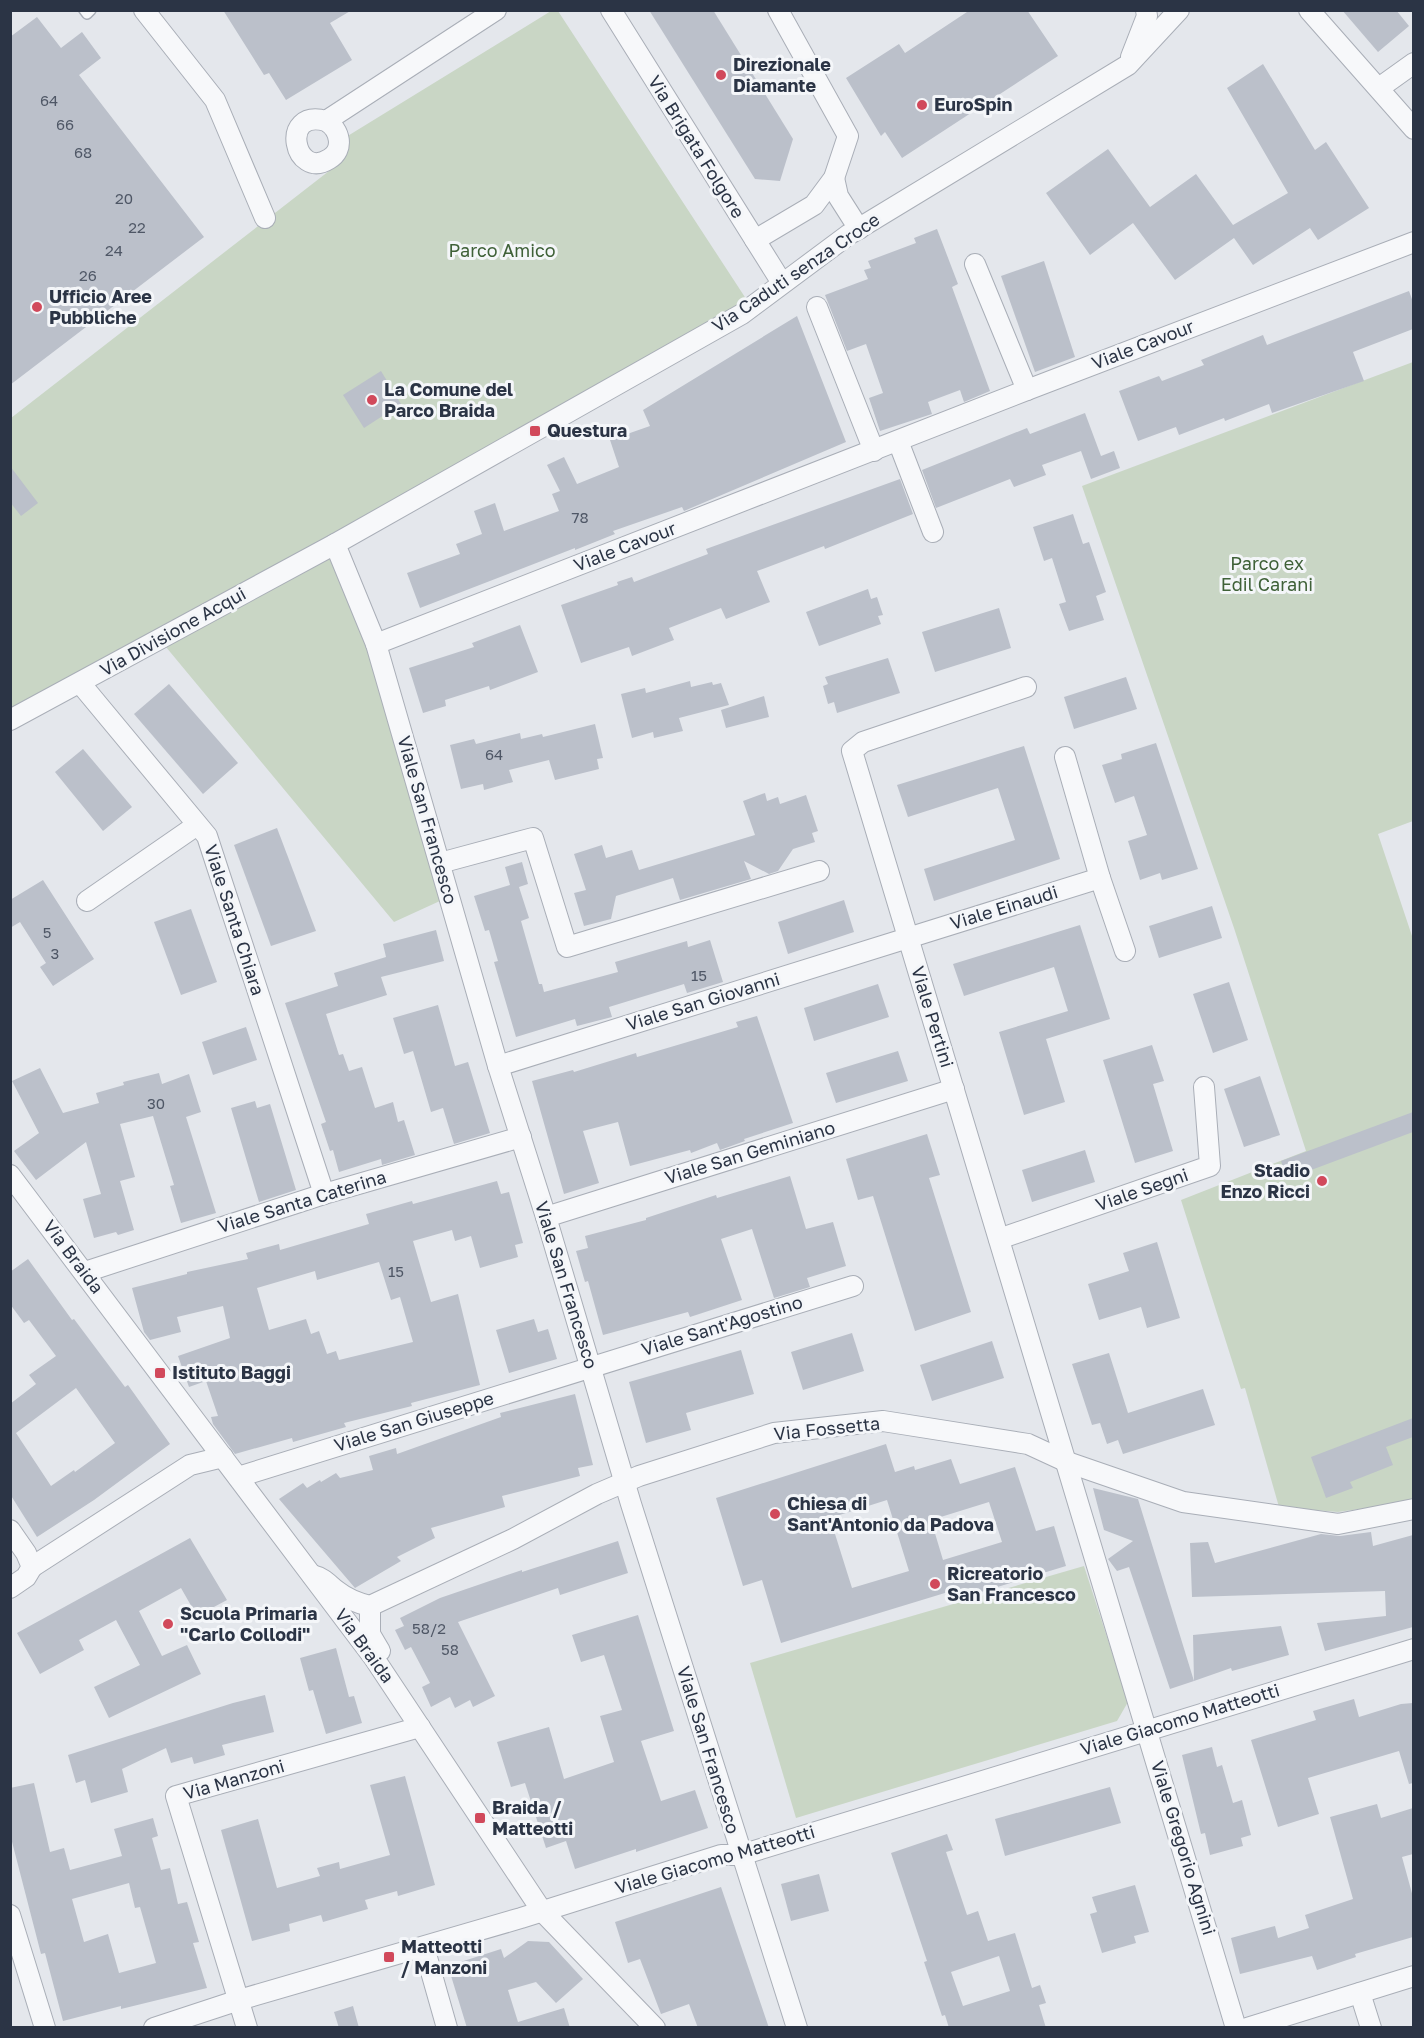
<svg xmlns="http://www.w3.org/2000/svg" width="1424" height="2038" font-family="'Golos Text',sans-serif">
  <rect width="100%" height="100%" fill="#e4e7ec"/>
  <g fill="#c9d6c5">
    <path d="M551,11H558L754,311L343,546L453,895L394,922L161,641L11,724V418L329,171L346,137Z"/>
    <path d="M1413,362V821L1378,834L1413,939V1498L1395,1504L1338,1512L1279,1507L1245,1388L1241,1389L1181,1200L1306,1151L1234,928L1082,486Z"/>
    <path d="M1084,1566L1128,1702L1117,1721L796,1818L750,1663Z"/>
  </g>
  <g fill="#bbc0ca" fill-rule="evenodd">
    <path d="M223,10H352L330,23L352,60L286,100L269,73L264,75Z"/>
    <path d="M649,10H713L793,139L780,181L755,179Z"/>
    <path d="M970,10H1027L1058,56L902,158L885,132L881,136L846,78L899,44L905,53Z"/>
    <path d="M1342,10H1396L1409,26L1378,52Z"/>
    <path d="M37,17L61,48L82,32L101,58L79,75L204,237L10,385V37Z"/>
    <path d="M1263,64L1315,150L1326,142L1369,208L1318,240L1310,228L1253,265L1234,238L1175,280L1133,223L1090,255L1046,193L1108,149L1150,207L1196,174L1233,225L1288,193L1227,88Z"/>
    <path d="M937,229L958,284L952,287L990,391L964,402L960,390L928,402L932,414L880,431L869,398L883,393L866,344L847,351L825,295L868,279L864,270L871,268L868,261L916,243L914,238Z"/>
    <path d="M1044,261L1075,357L1035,372L1001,276Z"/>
    <path d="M1409,291L1413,302V329L1353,352L1364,381L1272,413L1269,404L1225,421L1224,418L1179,435L1176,427L1138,441L1119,391L1159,376L1162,381L1204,365L1201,360L1263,335L1267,345Z"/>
    <path d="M797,316L846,442L684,511L682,507L613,531L615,534L575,550V548L420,608L407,573L460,554L456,544L482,534L474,511L495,503L504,531L559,511L552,494L560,491L547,465L564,457L577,484L619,467L610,440L650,426L643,410Z"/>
    <path d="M381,371L401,404L364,428L343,395Z"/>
    <path d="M1085,413L1101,456L1114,451L1120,468L1091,479L1081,451L1042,465L1046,475L1014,487L1010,479L936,508L922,470L1027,428L1030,434Z"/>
    <path d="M10,466L38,503L21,516L10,502Z"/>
    <path d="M900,479L913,514L825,549L824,546L757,571L770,602L726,619L721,608L669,628L674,640L632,656L629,647L581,663L561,605L618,585L617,582L632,577L634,582L708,554L706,549Z"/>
    <path d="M1073,514L1083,544L1089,542L1106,592L1096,596L1104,620L1069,631L1059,604L1066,602L1052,558L1044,561L1033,527Z"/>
    <path d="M868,589L871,599L877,597L883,615L878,616L881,624L819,646L806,612Z"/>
    <path d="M999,608L1011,648L935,672L922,632Z"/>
    <path d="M520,625L538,672L490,690L489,686L445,700L446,706L423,713L409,668L474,647L472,643Z"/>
    <path d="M888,658L900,693L837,713L834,702L828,704L823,686L828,684L825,677Z"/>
    <path d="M1126,677L1137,709L1074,729L1064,697Z"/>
    <path d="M690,681L691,687L712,682L713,685L721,683L729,705L679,718L683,731L654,738L653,732L632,738L621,694L645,688L646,693Z"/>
    <path d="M169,684L238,763L203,794L134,714Z"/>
    <path d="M764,696L769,717L726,728L721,710Z"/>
    <path d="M595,724L603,758L597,759L599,769L555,780L549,760L509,770L513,782L484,790L483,784L461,789L450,745L474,739L476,744L520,733L521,739L542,734L543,737Z"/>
    <path d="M1156,743L1198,869L1162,880L1160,873L1140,880L1128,841L1147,835L1134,796L1115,803L1102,765L1122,759L1121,754Z"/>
    <path d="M1024,746L1060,859L934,901L924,869L1015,840L998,788L908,817L897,785Z"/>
    <path d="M83,749L132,807L103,831L55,772Z"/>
    <path d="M765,793L767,801L778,797L780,804L806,795L818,831L812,833L815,842L793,849L778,871L769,874L744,861L751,879L680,900L673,878L616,896L611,919L584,926L574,893L586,890L574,854L602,845L606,858L632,850L639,870L755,835L743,801Z"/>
    <path d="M277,828L316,931L271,946L234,845Z"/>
    <path d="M522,862L528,884L519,887L529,918L521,921L539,984H542L544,992L618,972L615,962L687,941L688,947L710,940L723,982L687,993L684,984L609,1007L612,1017L577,1026L575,1019L516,1037L494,962L498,961L489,930L485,931L474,896L510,885L505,867Z"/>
    <path d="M43,880L94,959L53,986L40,967L46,963L20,922L10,928V900Z"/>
    <path d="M844,900L854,932L788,954L778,922Z"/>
    <path d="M1212,906L1222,938L1159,958L1149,926Z"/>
    <path d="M191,909L217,982L181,995L154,922Z"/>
    <path d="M1080,925L1110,1019L1046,1039L1065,1102L1024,1115L999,1032L1068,1011L1054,967L964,996L953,964Z"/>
    <path d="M436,930L444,961L381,977L387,995L326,1014L339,1055L343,1054L349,1071L362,1067L375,1108L393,1102L398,1122L404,1120L415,1155L382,1165L381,1159L339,1172L333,1150L330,1151L321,1124L326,1122L285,1003L338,986L334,973L386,957L383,944Z"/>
    <path d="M1229,982L1248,1040L1213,1053L1193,994Z"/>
    <path d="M878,984L889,1017L814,1041L804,1008Z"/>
    <path d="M438,1005L455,1066L468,1062L490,1133L454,1144L443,1108L431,1112L413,1051L404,1054L393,1018Z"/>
    <path d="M757,1016L793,1123L744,1139L745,1141L720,1150L717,1143L691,1153L690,1150L630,1166L618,1122L583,1131L599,1183L564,1194L532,1081L573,1070L574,1072L636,1053L637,1057L738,1027L736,1022Z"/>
    <path d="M246,1027L257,1060L213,1075L202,1042Z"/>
    <path d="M1152,1045L1164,1081L1153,1084L1173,1151L1135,1163L1103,1060Z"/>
    <path d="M898,1051L908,1081L836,1103L826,1073Z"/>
    <path d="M40,1068L63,1113L99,1103L96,1093L124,1085L123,1082L159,1073L162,1084L189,1074L201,1112L186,1117L216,1213L181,1223L170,1186L174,1185L153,1116L120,1124L135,1177L120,1181L134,1230L118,1235L116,1232L94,1238L83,1199L101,1194L86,1142L36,1180L14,1151L39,1133L12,1081Z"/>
    <path d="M1260,1076L1280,1135L1244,1147L1224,1089Z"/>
    <path d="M255,1101L257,1108L270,1104L296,1190L259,1202L231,1108Z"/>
    <path d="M1413,1112V1132L1287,1179L1281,1161Z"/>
    <path d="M927,1134L940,1175L929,1178L971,1312L915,1331L873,1196L858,1200L846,1159Z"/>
    <path d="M1085,1150L1095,1182L1032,1202L1022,1170Z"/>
    <path d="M790,1176L806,1229L833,1222L846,1266L807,1278L810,1287L774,1298L752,1229L721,1239L742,1300L690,1317L688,1312L603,1335L588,1281L585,1282L576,1251L588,1248L585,1236L646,1220V1218L716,1195L717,1198Z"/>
    <path d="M497,1181L501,1194L509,1192L523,1243L515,1245L518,1257L480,1268L471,1236L455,1241L452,1230L413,1241L431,1302L458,1294L480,1385L411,1403L412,1406L344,1423L346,1427L293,1442L292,1438L235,1454L213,1424L211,1417L218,1416L206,1381L189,1387L178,1356L230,1338L223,1306L177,1317L181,1332L150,1340L144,1332L132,1288L187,1274V1272L248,1259L246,1253L279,1244L280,1250L369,1224L366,1214L412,1201L413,1204ZM379,1262L391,1300L400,1297L413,1342L339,1360L336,1351L327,1354L319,1331L311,1334L306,1319L269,1330L257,1288L315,1271L317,1280Z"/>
    <path d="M1157,1242L1180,1318L1147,1328L1141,1307L1099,1320L1088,1284L1129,1271L1123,1253Z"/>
    <path d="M28,1259L72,1320L74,1319L125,1387L128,1385L170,1444L94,1500L37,1537L10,1494V1404L36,1384L29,1375L56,1356L29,1320L24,1323L10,1304V1272ZM76,1388L115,1443L75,1472L74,1470L51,1486L16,1433Z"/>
    <path d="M534,1319L538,1332L548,1329L557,1359L509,1373L496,1330Z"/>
    <path d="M852,1333L864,1371L803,1390L791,1352Z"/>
    <path d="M992,1341L1004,1378L932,1401L920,1365Z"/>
    <path d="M741,1350L754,1394L686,1413L691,1430L646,1443L629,1382Z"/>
    <path d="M1109,1353L1128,1413L1203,1389L1215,1425L1123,1454L1118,1440L1107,1444L1100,1423L1092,1425L1072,1364Z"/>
    <path d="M575,1394L593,1465L578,1468L580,1476L502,1496L505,1507L431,1528L435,1538L397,1557L401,1561L355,1588L279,1499L303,1483L307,1488L320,1480L321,1482L336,1473L340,1478L373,1470L369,1456L396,1448L397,1454L501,1417L500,1413Z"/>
    <path d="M1413,1418V1437L1386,1447L1393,1465L1350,1482L1353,1488L1326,1498L1311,1457Z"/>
    <path d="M886,1444L895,1472L914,1466L915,1470L951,1459L960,1484L1015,1467L1036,1531L1054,1526L1066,1566L961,1598L958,1589L781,1643L762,1580L743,1586L716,1498ZM887,1500L909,1571L852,1588L830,1518ZM989,1502L1002,1542L943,1560L931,1520Z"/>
    <path d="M1093,1488L1138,1499L1194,1681L1170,1689L1129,1567L1117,1571L1108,1559L1133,1541L1104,1530Z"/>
    <path d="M1371,1532L1373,1546L1413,1535V1627L1325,1651L1317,1623L1386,1616L1385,1591L1192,1597L1190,1543L1208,1542L1215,1563L1321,1534L1340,1536Z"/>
    <path d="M190,1538L227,1600L197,1616L181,1588L139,1611L162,1656L187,1645L201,1674L109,1718L94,1687L140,1665L116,1620L79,1640L84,1650L40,1674L17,1633Z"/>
    <path d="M618,1541L628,1573L560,1595L558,1588L458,1622L495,1696L473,1707L470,1700L455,1708L450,1697L431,1707L422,1687L430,1683L411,1647L405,1650L395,1630L404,1626L400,1618L440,1598L522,1570V1572Z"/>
    <path d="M638,1615L674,1731L641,1741L661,1801L695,1790L708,1828L636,1852V1849L575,1869L566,1841L546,1848L525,1783L511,1787L497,1742L549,1727L564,1779L614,1762L600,1716L622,1710L604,1655L581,1662L572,1635Z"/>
    <path d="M1281,1626L1289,1655L1232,1671L1231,1668L1194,1681L1193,1635Z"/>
    <path d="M336,1648L349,1697L354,1696L362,1723L326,1734L313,1690L309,1691L300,1658Z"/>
    <path d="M265,1695L274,1732L222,1745L225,1755L194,1764L192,1757L171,1763L166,1748L122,1769L128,1792L91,1803L85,1780L76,1783L68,1755L233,1703Z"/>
    <path d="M1354,1699L1359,1717L1401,1704L1413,1703V1783L1409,1784L1399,1751L1308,1778L1319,1814L1278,1827L1251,1740L1316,1720L1313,1711Z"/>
    <path d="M1212,1747L1217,1767L1222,1765L1233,1803L1242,1800L1251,1835L1241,1838L1243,1846L1210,1855L1205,1833L1201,1834L1182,1755Z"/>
    <path d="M405,1776L435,1885L398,1896L397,1891L365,1900L368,1909L323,1922L321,1915L289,1924L290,1931L252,1941L221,1830L258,1819L277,1888L320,1876L317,1868L339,1862L340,1869L390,1855L370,1785Z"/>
    <path d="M34,1783L50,1852L64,1848L70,1870L122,1856L114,1829L153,1818L158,1836L152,1838L161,1870L170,1868L178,1904L187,1902L199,1942L193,1943L207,1988L121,2009V2006L63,2021L45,1953L41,1954L10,1834V1788ZM129,1883L135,1908L140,1907L156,1963L119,1973L108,1934L84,1942L72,1899Z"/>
    <path d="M1110,1787L1121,1823L1005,1856L995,1819Z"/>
    <path d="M1377,1804L1381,1818L1413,1808V1854L1402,1857L1413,1897V1937L1355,1954L1356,1957L1317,1970L1312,1956L1240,1974L1231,1938L1275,1926L1278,1938L1309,1928L1305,1915L1353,1899L1330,1817Z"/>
    <path d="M947,1834L953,1850L946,1852L967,1915L978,1911L988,1941L1015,1933L1032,1988L1040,1985L1046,2003L1039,2005L1046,2028H949L945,2015L942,2016L924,1962L927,1961L891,1853ZM999,1956L1010,1991L963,2006L951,1972Z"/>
    <path d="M819,1874L829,1911L791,1921L781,1884Z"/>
    <path d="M1135,1885L1149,1932L1134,1936L1136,1943L1102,1953L1090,1914L1097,1912L1092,1897Z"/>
    <path d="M721,1887L740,1943L769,2028H698L689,2004L661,2014L640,1959L628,1963L615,1922Z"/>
    <path d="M528,1941L549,1942L583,1979L556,2003L536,1982L508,1990L518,2022L564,2008L570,2028H467L448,1966L501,1949L504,1958Z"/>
    <path d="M353,2006L359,2028H339L334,2012Z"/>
  </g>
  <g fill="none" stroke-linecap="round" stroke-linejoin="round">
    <g stroke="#a9aeb7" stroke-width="12">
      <path id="service" d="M84,10L87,14L91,10"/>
    </g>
    <g stroke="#a9aeb7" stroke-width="22">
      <g id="minor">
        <path d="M144,10L215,100L265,218"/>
        <path d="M611,10L782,283"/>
        <path d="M1309,10L1414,129"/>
        <path d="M1131,57L1147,16L1146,10"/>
        <path d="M1379,88L1414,63"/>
        <path d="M326,121C340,129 345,150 329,159C294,181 279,108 326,121L496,10"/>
        <path d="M834,178L838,196L859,229"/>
        <path d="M755,240L814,205L834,178L848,136L778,10"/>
        <path d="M975,264L1027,390"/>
        <path d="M817,307L874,451"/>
        <path d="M898,441L933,532"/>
        <path d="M335,544L376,644L498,1066L546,1217L631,1504L797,2028"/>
        <path d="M376,644L1027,390L1414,242"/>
        <path d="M80,683L207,836L324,1194"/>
        <path d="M1026,687L863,742L852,751L1236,2028"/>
        <path d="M10,720L335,544L742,314L848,235L1128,65L1179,10"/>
        <path d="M1065,757L1100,878L1125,951"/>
        <path d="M440,863L533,838L567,947L819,871"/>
        <path d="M87,901L197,825"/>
        <path d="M498,1066L1100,878"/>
        <path d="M10,1175L374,1658L542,1911L655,2028"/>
        <path d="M546,1217L954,1089"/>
        <path d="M999,1239L1210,1166L1204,1087"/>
        <path d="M85,1272L324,1194L521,1137"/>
        <path d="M238,1477L853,1286"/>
        <path d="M10,1530L26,1553L32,1567L26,1577L10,1588"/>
        <path d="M32,1567L190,1465L223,1457"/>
        <path d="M312,1575C324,1578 328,1584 337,1591C347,1599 357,1603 370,1606L513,1539L597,1494L639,1476L774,1433L883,1421L1028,1444L1067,1462L1183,1502L1338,1524L1414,1509"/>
        <path d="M370,1606V1634L380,1651"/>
        <path d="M10,1915L45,2028"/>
        <path d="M424,1947L447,2028"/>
        <path d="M1360,1993L1371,2028"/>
        <path d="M154,2028L239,2000L521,1918L721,1855H741L1414,1649"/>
        <path d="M247,2028L176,1796L420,1727"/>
        <path d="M1247,2028L1414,1976"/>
      </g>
    </g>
    <use href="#service" stroke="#f7f8fa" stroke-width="9"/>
    <use href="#minor" stroke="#f7f8fa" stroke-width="20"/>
  </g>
  <g fill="#d1495b" stroke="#f4f6f9" stroke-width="2">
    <circle cx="721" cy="75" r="6"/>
    <circle cx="922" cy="105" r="6"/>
    <circle cx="37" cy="307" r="6"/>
    <circle cx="372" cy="400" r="6"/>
    <rect x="529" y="425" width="12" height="12" rx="3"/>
    <circle cx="1322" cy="1181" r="6"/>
    <rect x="154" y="1367" width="12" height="12" rx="3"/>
    <circle cx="775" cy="1514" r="6"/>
    <circle cx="935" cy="1584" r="6"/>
    <circle cx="168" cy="1624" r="6"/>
    <rect x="474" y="1812" width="12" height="12" rx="3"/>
    <rect x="383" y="1951" width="12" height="12" rx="3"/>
  </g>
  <g text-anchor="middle" stroke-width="6" stroke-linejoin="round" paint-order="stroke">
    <g font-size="15" fill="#4f5766">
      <text x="49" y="106">64</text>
      <text x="65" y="130">66</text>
      <text x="83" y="158">68</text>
      <text x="124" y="204">20</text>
      <text x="137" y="233">22</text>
      <text x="114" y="256">24</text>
      <text x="88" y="281">26</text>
      <text x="580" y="523">78</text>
      <text x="494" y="760">64</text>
      <text x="47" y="938">5</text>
      <text x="55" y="959">3</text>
      <text x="699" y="981">15</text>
      <text x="156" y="1109">30</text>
      <text x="396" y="1277">15</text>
      <text x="429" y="1634">58/2</text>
      <text x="450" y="1655">58</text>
    </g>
    <g font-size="18" font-weight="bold" fill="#2b3445" stroke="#f4f6f9" text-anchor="start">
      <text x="733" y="71">Direzionale<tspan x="733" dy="21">Diamante</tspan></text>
      <text x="934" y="111">EuroSpin</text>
      <text x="49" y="303">Ufficio Aree<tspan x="49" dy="21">Pubbliche</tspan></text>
      <text x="384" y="396">La Comune del<tspan x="384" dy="21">Parco Braida</tspan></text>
      <text x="547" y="437">Questura</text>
      <text x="1310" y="1177" text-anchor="end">Stadio<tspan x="1310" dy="21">Enzo Ricci</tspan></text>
      <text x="172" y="1379">Istituto Baggi</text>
      <text x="787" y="1510">Chiesa di<tspan x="787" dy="21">Sant'Antonio da Padova</tspan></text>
      <text x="947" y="1580">Ricreatorio<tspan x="947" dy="21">San Francesco</tspan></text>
      <text x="180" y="1620">Scuola Primaria<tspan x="180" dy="21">"Carlo Collodi"</tspan></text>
      <text x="492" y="1814">Braida /<tspan x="492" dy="21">Matteotti</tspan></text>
      <text x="401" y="1953">Matteotti<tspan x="401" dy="21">/ Manzoni</tspan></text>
    </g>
    <g font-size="18" fill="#2b3445" stroke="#f4f6f9">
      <text transform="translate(696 147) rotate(58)" y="6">Via Brigata Folgore</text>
      <text transform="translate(796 273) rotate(-34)" y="6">Via Caduti senza Croce</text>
      <text transform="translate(1143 345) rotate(-21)" y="6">Viale Cavour</text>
      <text transform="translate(625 547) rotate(-21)" y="6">Viale Cavour</text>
      <text transform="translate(173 632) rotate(-29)" y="6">Via Divisione Acqui</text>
      <text transform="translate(427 820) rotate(74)" y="6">Viale San Francesco</text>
      <text transform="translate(1004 908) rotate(-17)" y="6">Viale Einaudi</text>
      <text transform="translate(234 920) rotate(72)" y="6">Viale Santa Chiara</text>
      <text transform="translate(703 1002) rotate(-17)" y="6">Viale San Giovanni</text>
      <text transform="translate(932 1017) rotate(73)" y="6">Viale Pertini</text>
      <text transform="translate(750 1153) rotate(-17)" y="6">Viale San Geminiano</text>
      <text transform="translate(1142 1190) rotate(-19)" y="6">Viale Segni</text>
      <text transform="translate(302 1202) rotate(-17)" y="6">Viale Santa Caterina</text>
      <text transform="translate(73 1257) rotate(53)" y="6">Via Braida</text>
      <text transform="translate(566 1285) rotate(73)" y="6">Viale San Francesco</text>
      <text transform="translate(722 1326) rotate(-17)" y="6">Viale Sant'Agostino</text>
      <text transform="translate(414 1422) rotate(-17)" y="6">Viale San Giuseppe</text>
      <text transform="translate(827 1429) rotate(-6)" y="6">Via Fossetta</text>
      <text transform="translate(364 1646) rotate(54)" y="6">Via Braida</text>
      <text transform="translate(1180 1720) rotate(-17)" y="6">Viale Giacomo Matteotti</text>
      <text transform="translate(708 1750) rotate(73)" y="6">Viale San Francesco</text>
      <text transform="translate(234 1780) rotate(-16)" y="6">Via Manzoni</text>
      <text transform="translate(1183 1848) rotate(73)" y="6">Viale Gregorio Agnini</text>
      <text transform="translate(715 1860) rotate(-16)" y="6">Viale Giacomo Matteotti</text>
    </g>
    <g font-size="18" fill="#3f6138" stroke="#f4f6f9">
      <text x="502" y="257">Parco Amico</text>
      <text x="1267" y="570">Parco ex<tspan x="1267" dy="21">Edil Carani</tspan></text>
    </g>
  </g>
  <rect width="1424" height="2038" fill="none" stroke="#2b3445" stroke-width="24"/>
</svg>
